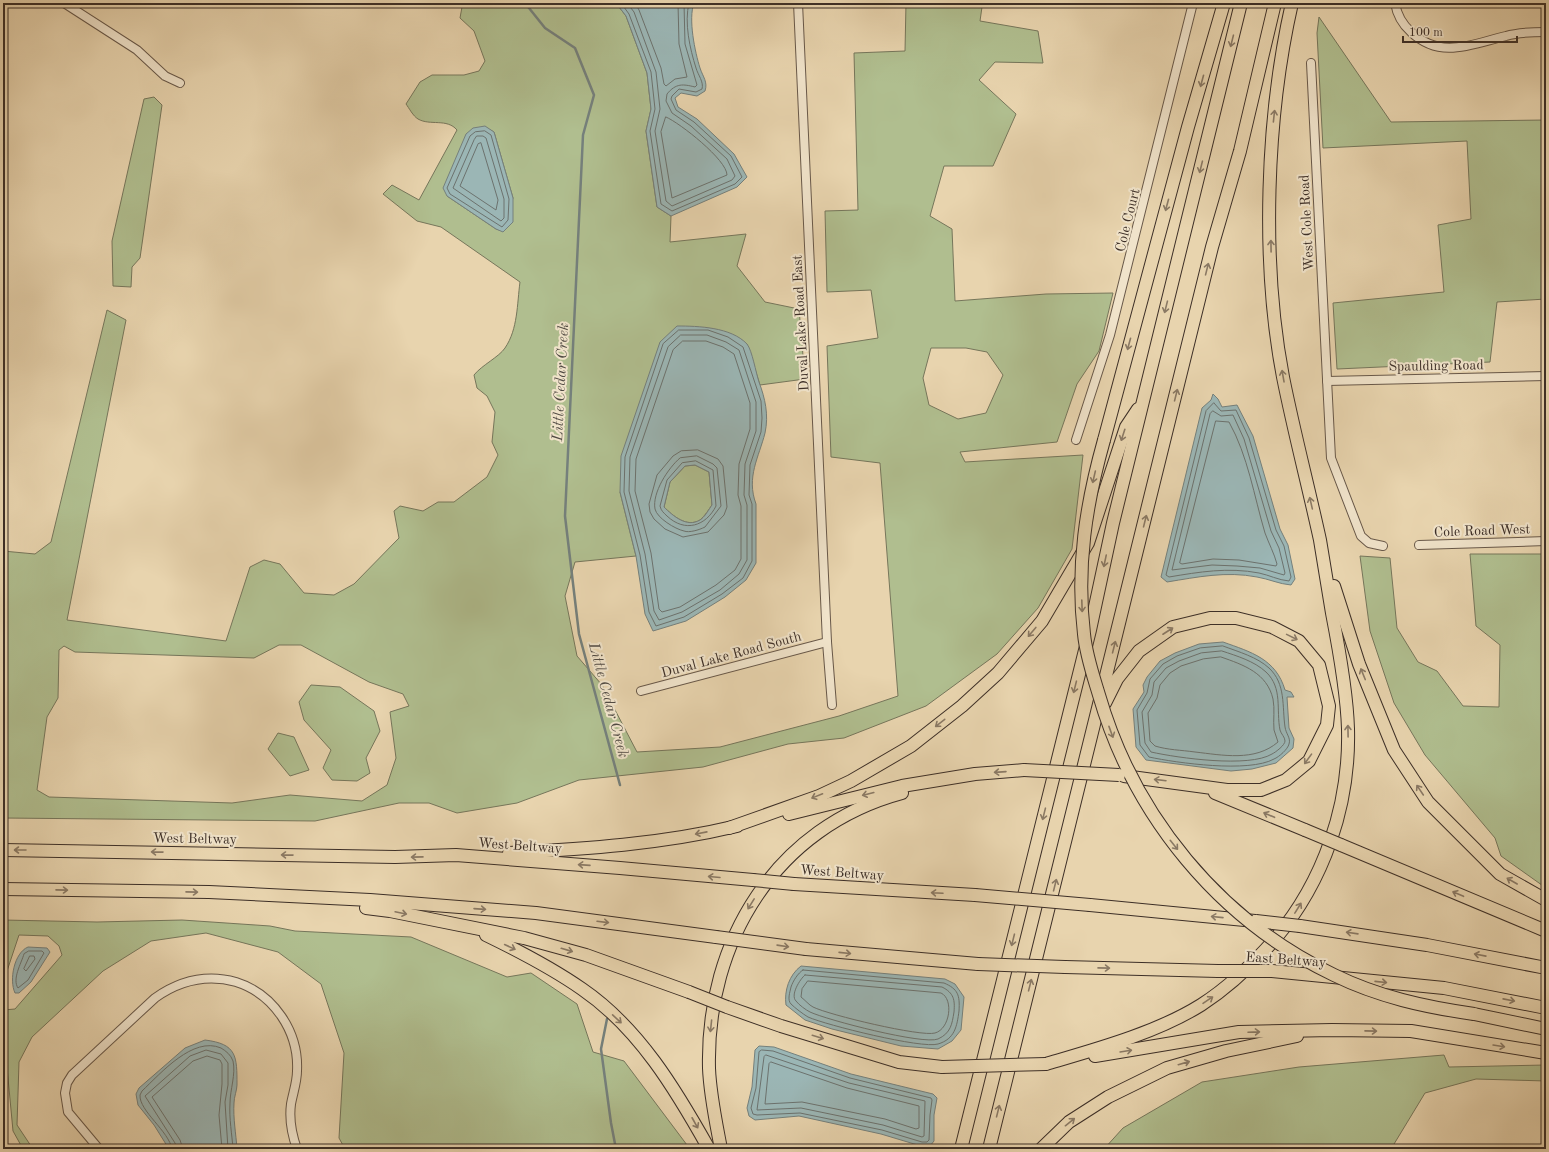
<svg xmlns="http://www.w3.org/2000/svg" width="1549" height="1152" font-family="'Old Standard TT',serif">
  <rect width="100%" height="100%" fill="#e8d4ae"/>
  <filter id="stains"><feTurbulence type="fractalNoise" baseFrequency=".005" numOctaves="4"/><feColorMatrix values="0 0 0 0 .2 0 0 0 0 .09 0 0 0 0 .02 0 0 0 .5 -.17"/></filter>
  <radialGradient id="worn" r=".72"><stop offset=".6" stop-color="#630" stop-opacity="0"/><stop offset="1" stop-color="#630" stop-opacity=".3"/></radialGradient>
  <g fill="#b0be8f" stroke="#76765b" fill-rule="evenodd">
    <path d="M461,3H616L626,16L647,73L651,109L646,131L657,207L671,216L670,242L746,234L737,266L765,302L799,309L805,379L760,385L747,344L620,492L636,556L575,562L565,596L577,656L602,685L637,752L720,747L839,716L898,696L880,463L831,457L827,346L878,338L871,290L827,292L825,211L858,210L854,53L905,51L906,3H1017L1016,7H982L980,21L1038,31L1043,63L995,62L979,80L1016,114L993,166H944L930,216L952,229L955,301L1046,294L1113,293L1099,351L1077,384L1057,442L960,452L965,462L1083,455L1072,549L1038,608L997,654L926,706L844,738L788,744L703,767L579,780L517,803L457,813L429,803H399L315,821L3,818V551L35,554L51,542L107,310L126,320L67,620L226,641L250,567L264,560L280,564L304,593L334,595L354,584L399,538L394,511L400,506L423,511L438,502H454L487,477L498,455L492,442L495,412L487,396L477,388L474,375C482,365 499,357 505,348C518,329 517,304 520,282L441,227L417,221L383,194L392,185L419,200L457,130C447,118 430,126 418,119C413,116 409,108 406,104L420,82L432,75H464L479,71L485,61L474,31L460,18L462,7ZM485,127L494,132L513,198L503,231L496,229L447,196ZM931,348H966L987,352L1003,375L986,413L958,419L929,405L923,378ZM279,645H301L369,682L403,694L409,706L390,712L396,758L387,785L362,801L290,795L232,803L49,797L37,790L47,717L58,698L59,650L64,646L75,652L254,658Z"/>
    <path d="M1319,17L1391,122L1546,120V299L1497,302L1490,362L1337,369L1333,303L1444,292L1438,225L1471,219L1467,141L1323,148L1317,33Z"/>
    <path d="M154,97L162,105L140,258L132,267L131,287L113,286L112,241L144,99Z"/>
    <path d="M695,465L709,472L712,505C709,509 705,516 700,520C687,528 673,516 664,507L670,482L685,466Z"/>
    <path d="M1470,554H1546V888L1501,856L1495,838L1425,755L1394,703L1370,631L1360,556L1390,558L1397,628L1418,662L1437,671L1463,706L1499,707L1500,645L1476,626Z"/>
    <path d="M311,685L340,687L374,711L380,731L366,758L370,773L357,781L332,780L323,768L331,750L304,720L299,702Z"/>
    <path d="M278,733L294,737L309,770L290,776L268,749Z"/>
    <path d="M3,920L97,922L182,920L270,926L295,931L411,937L507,977L531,973L577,1004L593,1052L624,1061L690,1149H345L339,1138L344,1053L321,984L278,952L206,933L151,941L103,971L32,1037L19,1062L17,1125L33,1149H23L13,1131L5,1046L3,1045V1010L15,1009L62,955L59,946L48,936L19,935L6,974H3Z"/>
    <path d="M1444,1055L1449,1067L1546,1065V1081L1476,1079L1425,1093L1391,1149H1104L1123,1128L1202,1082L1299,1067Z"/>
  </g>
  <g fill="#9bb6b5" stroke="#75807c" fill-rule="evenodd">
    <path d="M616,3H694C688,19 695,52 700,68C703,77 708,82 705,91L697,96L681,93L675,98L678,107L697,119L734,154L747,177L737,187L671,216L657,207L646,131L651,109L647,73L626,16Z"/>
    <path d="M485,126L494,132L513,198V222L503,232L496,229L447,196L443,188L466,134L473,128Z"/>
    <path d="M677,326C698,326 731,327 747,344C752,350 756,373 759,382C765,398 769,415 765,433C759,457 746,477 756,504V563L746,580L725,597L686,621L653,631L645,614L636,556L620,492L621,456L660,342ZM695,465L709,472L712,505C709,509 705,517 700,520C687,528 673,516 664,507L670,482L685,466Z"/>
    <path d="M1213,394L1218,399L1222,407L1237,405L1253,436L1280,529L1288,545L1295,579L1291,585C1279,584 1269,579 1257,577C1226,571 1198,577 1167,582L1161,577L1202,408L1211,400Z"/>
    <path d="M1223,642C1251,652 1276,659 1285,690L1291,692L1294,697H1287L1289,728L1294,739L1293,748L1276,763L1252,769L1231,771L1146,760L1136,747L1133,709L1144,692L1143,685L1147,677L1160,661L1175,653L1199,644Z"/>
    <path d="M28,947L47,948L50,952L31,982L19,993H15C9,980 14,953 28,947Z"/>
    <path d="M801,966L945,979L955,984L964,997L961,1030L952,1041L938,1049L901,1046L832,1029L805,1020L786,1005C784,991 789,975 801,966Z"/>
    <path d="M205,1040C237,1044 237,1056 237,1085C237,1090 234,1097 234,1103C233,1118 236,1134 237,1149H169L154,1125L138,1105L136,1094L139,1088L185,1048Z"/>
    <path d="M759,1046L774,1047L851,1074L933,1094L937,1098L934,1115V1141L930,1146H921L881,1134L799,1116L755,1120L749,1116L747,1108L752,1087L755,1050Z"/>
  </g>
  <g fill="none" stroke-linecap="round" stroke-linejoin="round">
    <g stroke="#6c726e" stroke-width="1">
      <path d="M621,3L629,14L651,72L655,109L650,131L661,204L672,211L735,184L742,177L731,156L694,122L676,110L671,99L672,96L679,89L696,92L702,89C704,82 698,75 696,68C690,49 684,23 689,3"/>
      <path d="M627,3L634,12L656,72L660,109L655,131L666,201L672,206L732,180L735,176L727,159L691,126L672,113L666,101L667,94C676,83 683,84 695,87L697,85L685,44L684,3"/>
      <path d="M635,3L639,10L661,68L664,84L666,86L675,79L687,77L679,44L678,3"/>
      <path d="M666,117C680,123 727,160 727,175L672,198L661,132Z"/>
      <path d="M485,131L491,135L509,199L508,220L502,227L450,194L447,188L470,136L475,132Z"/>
      <path d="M477,136H483L486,138L504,199V218L501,221L453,188L474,140Z"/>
      <path d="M481,143L498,200L496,210L460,186L478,144Z"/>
      <path d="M679,330H708L728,337L743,347L761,401L762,418L761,432L750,465L749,495L752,504V561L743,578L722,594L684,617L656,626L649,612L640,555L624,492L625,457L663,344Z"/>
      <path d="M681,335H707L726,342L739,350L756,402V431L745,464L744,495L747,505V560L739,574L720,590L682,612L659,620L654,611L645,554L629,491L630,457L668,347Z"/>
      <path d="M683,341H706L723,347L734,354L750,403V429L739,464L738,495L741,506V559L735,570L716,585L680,607L662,612L659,609L651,553L635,491L636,459L673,350Z"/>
      <path d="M1214,403L1221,411L1236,410L1249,438L1276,530L1284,546L1291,577L1289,581C1278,580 1269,575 1259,573C1228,567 1199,572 1169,577L1166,575L1206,411Z"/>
      <path d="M1213,411L1221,416L1233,415L1244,439L1271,531L1279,548L1285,573L1284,575L1260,568L1237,566L1212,565L1172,570L1210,414Z"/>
      <path d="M1216,421L1229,422C1248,456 1254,496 1265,533C1269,544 1274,553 1277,564L1276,566L1239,560L1213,559L1182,564L1180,563Z"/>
      <path d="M698,450L718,459L723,466L727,507L724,515L708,532L683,537L665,529L654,519L650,512L649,504L657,475L673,456L681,451Z"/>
      <path d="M697,456L713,464L717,468L721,506L705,527C699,530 689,533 684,531C675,529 657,518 655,509C652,493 668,468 680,458Z"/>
      <path d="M696,461L713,470L716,506C706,526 685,533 667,516C664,513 661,511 660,506L667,480L682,463Z"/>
      <path d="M1223,646C1239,652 1257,657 1269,668C1286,684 1282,706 1285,727C1286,734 1291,738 1289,744C1288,749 1279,757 1274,759C1249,773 1177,763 1149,757L1140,745L1137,710L1147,693L1150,679L1163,664L1177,656L1200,648Z"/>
      <path d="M1222,651C1237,656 1254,661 1266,672C1283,688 1276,710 1280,730C1281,734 1285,737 1285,741C1285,745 1276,752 1272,754C1249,768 1178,758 1151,752L1145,743L1142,712L1152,695L1154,682L1166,668L1179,661L1201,653Z"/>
      <path d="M1221,657C1244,665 1267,673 1273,699C1275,709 1273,720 1274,730C1275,734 1277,738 1278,742C1255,762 1222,755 1195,752C1181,750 1168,750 1155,746L1150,741L1148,713L1157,698L1160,685L1170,673L1181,666L1203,659Z"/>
      <path d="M29,951H42L44,953L28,980L18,988C12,979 21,964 24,954Z"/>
      <path d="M30,956H34L35,959L26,971L24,969Z"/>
      <path d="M803,970L944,983C958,989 960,995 959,1011C957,1026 955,1039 938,1044C922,1049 826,1025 808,1017C803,1014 795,1008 791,1004C787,1000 790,992 791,987C793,981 798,973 803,970Z"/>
      <path d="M805,975L942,987C954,993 955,1000 954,1012C952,1024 951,1033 938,1039C923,1045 827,1020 810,1012C806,1010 799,1005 796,1001C790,995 800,979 805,975Z"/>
      <path d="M808,981L941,993C954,999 950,1029 935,1033C921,1037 829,1015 813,1007C809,1005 805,1000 801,997L802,989Z"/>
      <path d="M762,1050L773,1051L850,1078L931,1098L932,1100L930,1115L929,1140L927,1142H922L882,1130L800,1113L757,1115L753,1114L751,1108L756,1088L759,1052Z"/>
      <path d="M766,1055L849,1083L925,1101L924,1136L922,1137L883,1125L801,1108L757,1110L764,1057Z"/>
      <path d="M771,1062L847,1088L919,1106V1128L916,1129L885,1119L802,1102L765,1104L769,1064Z"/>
      <path d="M172,1149C169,1131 139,1111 140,1095L142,1091C161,1073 193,1036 221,1048C226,1051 231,1055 233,1061C236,1074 230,1090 230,1103C229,1119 232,1134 233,1149"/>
      <path d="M177,1149L175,1143L145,1096L190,1056L206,1050L221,1054L228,1063V1085L225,1102L228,1149"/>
      <path d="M183,1149L180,1140L152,1097L193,1061L207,1056L220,1060L222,1064V1084L219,1115L222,1149"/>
    </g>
    <g stroke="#75807c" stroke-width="2.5">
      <path d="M525,3L545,28L575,48L594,95L583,135L565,516L579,634L620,785"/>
      <path d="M607,1019L601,1049L611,1123L616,1149"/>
    </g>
    <g stroke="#685849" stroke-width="10">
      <g id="minor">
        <path d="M64,3L137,50L165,76L180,83"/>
        <path d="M798,3L827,642L832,705"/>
        <path d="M1395,3C1397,15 1402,24 1411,32C1441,60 1472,44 1506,36C1519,32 1533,32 1546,32"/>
        <path d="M1311,63L1331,458L1361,536L1369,543L1383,546"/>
        <path d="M1327,381L1546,376"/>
        <path d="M1076,440L1110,335L1193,3"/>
        <path d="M1419,545L1546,541"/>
        <path d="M641,691L827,642"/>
        <path d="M99,1149L68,1112L65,1093L67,1083L72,1075L155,998C179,981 207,974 236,982C274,994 299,1032 297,1071C297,1082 293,1093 291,1104C289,1119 292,1135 297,1149"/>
      </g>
    </g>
    <g stroke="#3d2f27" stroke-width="14">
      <g id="highway">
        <path d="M1104,440L1188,127L1224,3"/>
        <path d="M1334,586L1359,664L1394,750L1428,802L1500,874L1546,900"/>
        <path d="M1105,703L1117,679L1139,651L1173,627L1210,618H1236L1272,627L1299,641L1319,665L1329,706L1327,725L1309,761L1286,780L1261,790H1227L1124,776"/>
        <path d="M1215,793L1305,830"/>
        <path d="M789,814L902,786L975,774L1024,770"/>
        <path d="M729,828L819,796L851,781L911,746L962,706L998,673L1042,621L1088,543L1126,427L1138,409"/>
        <path d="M1341,845L1546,931"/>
        <path d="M3,850L395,857L456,855L620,868L753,880"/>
        <path d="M509,853C585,849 662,844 737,826"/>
        <path d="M794,884L975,895"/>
        <path d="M3,889L209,892L370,900L536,913L716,937"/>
        <path d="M1090,905L1255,921"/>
        <path d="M366,908L390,911L524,938L586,955L689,992"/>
        <path d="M1300,926L1427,945L1546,968"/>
        <path d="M486,935C519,951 552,968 582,989C639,1028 676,1090 709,1149"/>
        <path d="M806,949L978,964"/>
        <path d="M1065,967L1218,971"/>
        <path d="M1272,971L1444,988L1546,1008"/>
        <path d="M727,1007L781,1026L899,1062L942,1067"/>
        <path d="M1474,1014L1546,1029"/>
        <path d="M1095,1056L1239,1032L1332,1030L1411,1031L1546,1053"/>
        <path d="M1046,1064C1097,1049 1156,1033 1201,1005C1229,987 1253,964 1275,939C1324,881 1350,805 1348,729C1347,692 1339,649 1332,613C1328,588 1324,564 1320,540C1308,485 1294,432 1283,377C1261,262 1266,117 1292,3"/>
        <path d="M721,1149C716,1122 710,1095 709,1068C706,941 776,827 902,793"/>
        <path d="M961,1149L1090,630L1113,523L1241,3"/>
        <path d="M989,1149L1212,247L1240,151L1275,3"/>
        <path d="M1041,1149L1069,1122L1108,1097L1167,1068L1226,1051L1297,1036"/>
      </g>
    </g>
    <use href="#minor" stroke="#f0e3ca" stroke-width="8"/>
    <use href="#highway" stroke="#e8d4ae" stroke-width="12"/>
    <g stroke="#3d2f27" stroke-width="14" stroke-linecap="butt">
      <g id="highway-bridge">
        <path d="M1104,440C1086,504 1076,567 1084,634C1086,655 1093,675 1099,695C1134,816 1219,920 1334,975C1379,997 1425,1007 1474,1014"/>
        <path d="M1024,770L1119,775"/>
        <path d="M1305,830L1341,845"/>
        <path d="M753,880L794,884"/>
        <path d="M975,895L1090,905"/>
        <path d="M1256,921L1300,926"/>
        <path d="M716,937L806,949"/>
        <path d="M978,964L1065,967"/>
        <path d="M1218,971H1272"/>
        <path d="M689,992L727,1007"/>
        <path d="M942,1067L1046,1064"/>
      </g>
    </g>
    <use href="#highway-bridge" stroke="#e8d4ae" stroke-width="12"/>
  </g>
  <defs><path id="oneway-shaft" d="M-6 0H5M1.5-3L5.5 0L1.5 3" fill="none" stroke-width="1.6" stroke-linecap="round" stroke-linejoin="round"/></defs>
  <g stroke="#8a7964">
    <use href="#oneway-shaft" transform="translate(1232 41) rotate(104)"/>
    <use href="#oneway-shaft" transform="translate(1202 81) rotate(105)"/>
    <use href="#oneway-shaft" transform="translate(1274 116) rotate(-84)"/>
    <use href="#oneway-shaft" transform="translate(1201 167) rotate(104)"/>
    <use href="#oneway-shaft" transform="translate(1167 205) rotate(105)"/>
    <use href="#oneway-shaft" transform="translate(1271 246) rotate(-91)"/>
    <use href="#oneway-shaft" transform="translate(1207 269) rotate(-76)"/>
    <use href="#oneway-shaft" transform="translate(1166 307) rotate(104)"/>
    <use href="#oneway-shaft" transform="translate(1129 344) rotate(105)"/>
    <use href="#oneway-shaft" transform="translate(1283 376) rotate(-100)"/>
    <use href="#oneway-shaft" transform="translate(1176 395) rotate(-76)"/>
    <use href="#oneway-shaft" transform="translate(1123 435) rotate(108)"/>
    <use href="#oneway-shaft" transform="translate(1094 477) rotate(103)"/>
    <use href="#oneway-shaft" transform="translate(1311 503) rotate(-103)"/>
    <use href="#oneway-shaft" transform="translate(1145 521) rotate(-76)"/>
    <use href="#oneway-shaft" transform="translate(1105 561) rotate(102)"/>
    <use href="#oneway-shaft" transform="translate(1082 606) rotate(88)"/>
    <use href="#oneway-shaft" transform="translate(1168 631) rotate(-33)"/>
    <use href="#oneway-shaft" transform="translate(1032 632) rotate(130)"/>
    <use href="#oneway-shaft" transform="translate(1292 637) rotate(26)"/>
    <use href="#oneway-shaft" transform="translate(1114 647) rotate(-76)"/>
    <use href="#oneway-shaft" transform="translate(1363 674) rotate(-112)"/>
    <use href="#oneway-shaft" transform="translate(1075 687) rotate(104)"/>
    <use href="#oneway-shaft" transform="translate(940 723) rotate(142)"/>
    <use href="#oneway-shaft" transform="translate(1348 731) rotate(-91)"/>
    <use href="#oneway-shaft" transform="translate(1111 732) rotate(70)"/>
    <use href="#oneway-shaft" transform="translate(1308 759) rotate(126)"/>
    <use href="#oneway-shaft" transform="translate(1000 772) rotate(176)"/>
    <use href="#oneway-shaft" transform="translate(1160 780) rotate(-173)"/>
    <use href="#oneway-shaft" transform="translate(1420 790) rotate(-124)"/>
    <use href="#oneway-shaft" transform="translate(868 794) rotate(166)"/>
    <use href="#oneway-shaft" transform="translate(817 796) rotate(158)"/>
    <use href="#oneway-shaft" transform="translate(1044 814) rotate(104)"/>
    <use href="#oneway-shaft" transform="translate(1269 815) rotate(-157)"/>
    <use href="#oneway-shaft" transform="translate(701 833) rotate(169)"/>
    <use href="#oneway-shaft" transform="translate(1174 845) rotate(51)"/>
    <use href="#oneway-shaft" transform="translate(20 850) rotate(-180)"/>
    <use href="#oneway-shaft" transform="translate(157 852) rotate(-179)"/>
    <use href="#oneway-shaft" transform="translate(287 855) rotate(-179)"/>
    <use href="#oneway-shaft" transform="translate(417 857) rotate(179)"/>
    <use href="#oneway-shaft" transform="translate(584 865) rotate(-176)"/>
    <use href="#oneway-shaft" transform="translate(714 877) rotate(-175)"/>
    <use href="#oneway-shaft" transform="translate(1512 881) rotate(-150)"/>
    <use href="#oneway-shaft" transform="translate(1055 885) rotate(-76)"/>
    <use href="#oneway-shaft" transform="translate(62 890) rotate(1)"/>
    <use href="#oneway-shaft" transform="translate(192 892) rotate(1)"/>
    <use href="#oneway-shaft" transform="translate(937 893) rotate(-177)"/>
    <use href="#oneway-shaft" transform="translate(1458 894) rotate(-157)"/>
    <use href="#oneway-shaft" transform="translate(751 904) rotate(122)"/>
    <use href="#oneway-shaft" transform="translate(1298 908) rotate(-58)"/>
    <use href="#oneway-shaft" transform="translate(480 909) rotate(4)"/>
    <use href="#oneway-shaft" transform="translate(401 913) rotate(12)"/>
    <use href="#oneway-shaft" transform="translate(1217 917) rotate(-174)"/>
    <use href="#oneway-shaft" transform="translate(603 922) rotate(7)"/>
    <use href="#oneway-shaft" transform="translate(1352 933) rotate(-172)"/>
    <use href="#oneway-shaft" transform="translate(1013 940) rotate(104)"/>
    <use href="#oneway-shaft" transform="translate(783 946) rotate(8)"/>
    <use href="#oneway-shaft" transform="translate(510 947) rotate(25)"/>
    <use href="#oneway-shaft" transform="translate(567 950) rotate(16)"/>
    <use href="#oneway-shaft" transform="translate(845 953) rotate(6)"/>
    <use href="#oneway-shaft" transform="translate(1480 955) rotate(-169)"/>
    <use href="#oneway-shaft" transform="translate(1104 968) rotate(1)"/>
    <use href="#oneway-shaft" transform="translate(1381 982) rotate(6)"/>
    <use href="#oneway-shaft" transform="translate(1030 985) rotate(-76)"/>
    <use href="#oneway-shaft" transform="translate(1208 1000) rotate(-34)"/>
    <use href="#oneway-shaft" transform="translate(1509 1000) rotate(11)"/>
    <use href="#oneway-shaft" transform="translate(617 1019) rotate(43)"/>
    <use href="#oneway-shaft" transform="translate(711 1026) rotate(96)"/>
    <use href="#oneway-shaft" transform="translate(1371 1031) rotate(1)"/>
    <use href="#oneway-shaft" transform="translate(1254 1032) rotate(-2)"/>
    <use href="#oneway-shaft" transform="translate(818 1037) rotate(17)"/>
    <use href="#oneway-shaft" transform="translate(1499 1046) rotate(9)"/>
    <use href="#oneway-shaft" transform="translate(1126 1051) rotate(-9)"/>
    <use href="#oneway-shaft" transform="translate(1184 1063) rotate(-16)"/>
    <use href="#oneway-shaft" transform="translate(998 1111) rotate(-76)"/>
    <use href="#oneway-shaft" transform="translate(1070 1122) rotate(-39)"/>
    <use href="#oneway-shaft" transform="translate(695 1123) rotate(61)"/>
  </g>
  <g text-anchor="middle" stroke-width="4" stroke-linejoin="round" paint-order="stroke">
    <g font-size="14" fill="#3d2f27" stroke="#f0e3ca">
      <text transform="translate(1127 220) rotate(-76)" y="5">Cole Court</text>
      <text transform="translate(1306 223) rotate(-93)" y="5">West Cole Road</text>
      <text transform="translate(800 323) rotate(-93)" y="5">Duval Lake Road East</text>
      <text transform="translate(1436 365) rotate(-1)" y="5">Spaulding Road</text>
      <text transform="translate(1482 530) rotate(-2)" y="5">Cole Road West</text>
      <text transform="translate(731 654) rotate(-15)" y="5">Duval Lake Road South</text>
      <text transform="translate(195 838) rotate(1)" y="5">West Beltway</text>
      <text transform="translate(520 845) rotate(4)" y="5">West Beltway</text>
      <text transform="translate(842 872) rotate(4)" y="5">West Beltway</text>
      <text transform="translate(1286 959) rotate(4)" y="5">East Beltway</text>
    </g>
    <g font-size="15" font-style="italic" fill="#504a43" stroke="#f0e3ca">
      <text transform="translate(560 382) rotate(-87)" y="5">Little Cedar Creek</text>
      <text transform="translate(609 700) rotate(75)" y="5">Little Cedar Creek</text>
    </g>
  </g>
  <rect width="1549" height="1152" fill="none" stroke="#e8d4ae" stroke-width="16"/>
  <rect x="4" y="4" width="1541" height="1144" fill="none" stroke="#3d2f27" stroke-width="2"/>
  <rect x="8" y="8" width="1533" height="1136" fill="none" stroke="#3d2f27"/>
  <path d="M1403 36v6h114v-6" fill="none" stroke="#3d2f27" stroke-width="2"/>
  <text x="1409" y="36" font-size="12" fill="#3d2f27" stroke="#f0e3ca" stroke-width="3" paint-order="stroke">100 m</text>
  <rect width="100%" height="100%" filter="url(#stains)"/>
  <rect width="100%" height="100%" fill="url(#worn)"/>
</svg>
